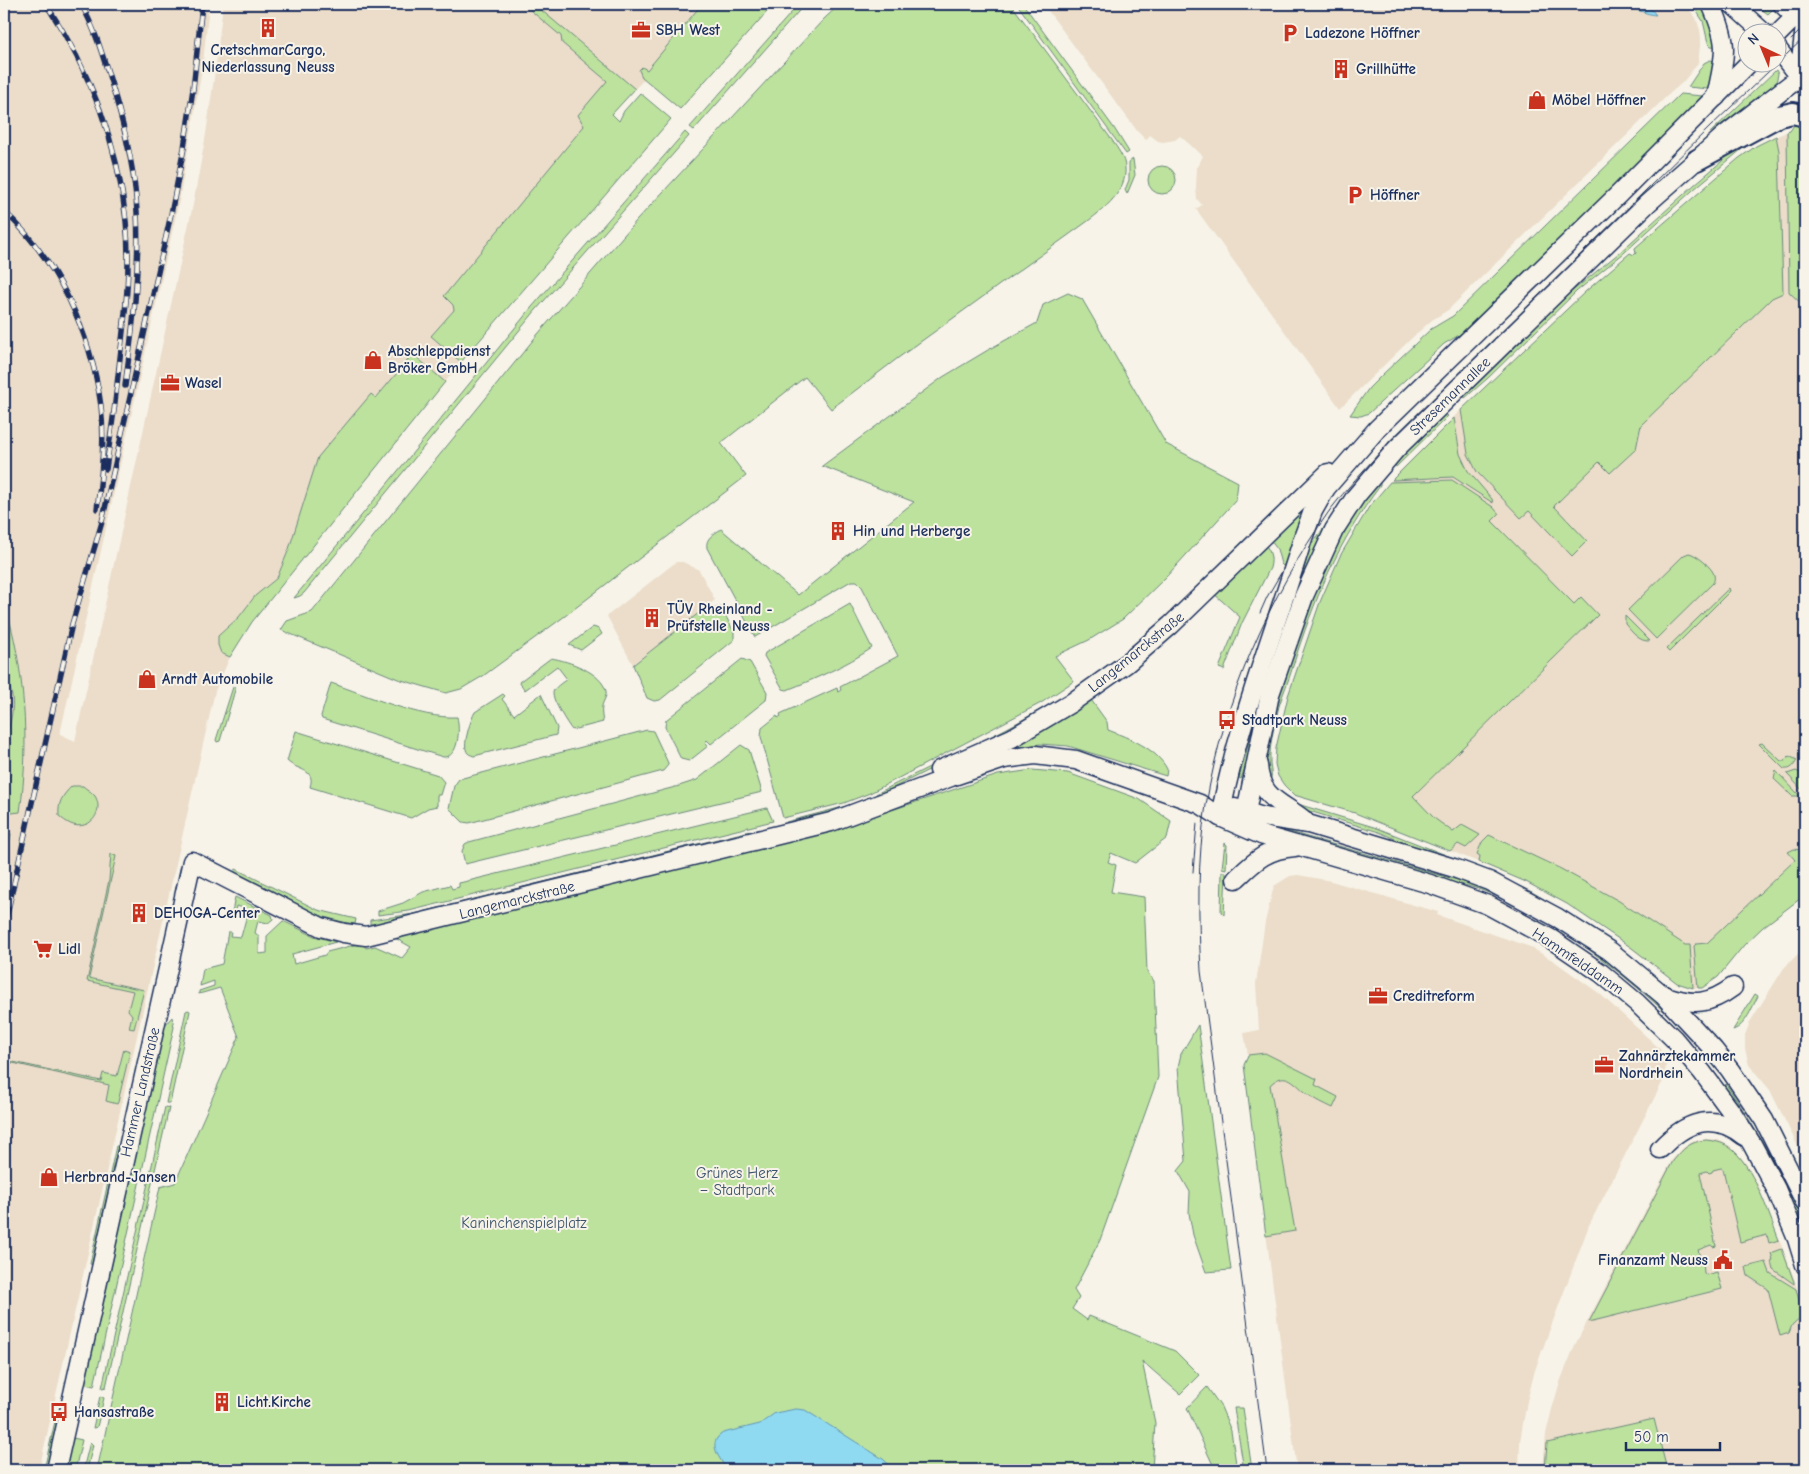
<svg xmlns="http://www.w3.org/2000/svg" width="1809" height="1474" font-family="'Comic Neue',sans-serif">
  <rect width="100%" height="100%" fill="#f7f3e8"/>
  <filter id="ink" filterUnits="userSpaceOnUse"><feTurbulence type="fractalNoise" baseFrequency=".02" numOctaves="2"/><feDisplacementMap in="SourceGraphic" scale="10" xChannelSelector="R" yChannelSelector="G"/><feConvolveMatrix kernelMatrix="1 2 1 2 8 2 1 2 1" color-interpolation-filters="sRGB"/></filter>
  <g filter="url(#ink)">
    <g fill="#ebddc9">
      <path d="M4,4H209L203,63L179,201L60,734L75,741L193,205L206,134L216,64L223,4H774L680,109L644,79L616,110L604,102L444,296L453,305L454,310L431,336L461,362L445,382L413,355L376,398L371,394L289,549L277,578L255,596L239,617L218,636L221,653L230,657L215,691L39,1470H4Z"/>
      <path d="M1043,4H1685L1696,18L1700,30L1701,38L1698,63L1683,82L1667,96L1448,310L1432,320L1415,335L1340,408L1196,209L1202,205L1197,199L1196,188L1197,167L1203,156L1180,136L1175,140L1163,142L1158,141L1150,135L1146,140L1138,132Z"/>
      <path d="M1797,127L1805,128V895L1763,927L1744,945L1718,977L1702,988H1693L1677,983L1594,920L1567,904L1527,882L1387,825L1355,813L1294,795L1284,785L1278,776L1275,764L1276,748L1288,696L1320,602L1340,556L1369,507L1399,472L1474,397L1585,292L1630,253L1634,255L1636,253L1635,248L1738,159L1756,146Z"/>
      <path d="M676,562H683L699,570L715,600L633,665L607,616Z"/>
      <path d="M1298,875L1331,881L1438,912L1437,915L1530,947L1554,961L1600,994L1659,1048L1664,1056L1666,1065L1664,1079L1589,1225L1547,1337L1535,1370L1527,1401L1520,1441L1519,1470H1297L1244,1065L1248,1055L1244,1033L1259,1030L1256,984L1265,922L1274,886L1290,876Z"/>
      <path d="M1805,947V1161L1770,1090L1749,1065L1745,1049V1035L1750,1022L1784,968Z"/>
      <path d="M1707,1139L1718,1140L1730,1146L1745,1162L1759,1187L1795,1281L1805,1321V1470H1543L1546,1434L1552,1409L1560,1382L1575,1345L1672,1160L1683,1148L1695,1140Z"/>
    </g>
    <g fill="#bde29d" stroke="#6c887e">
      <path d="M523,4H534L635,89L612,114L619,121L624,111L640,93L671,119L461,362L431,336L454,310L453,305L444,296L584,126L578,115L607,81L562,43L561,36Z"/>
      <path d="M702,4H774L680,109L642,77L639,70L642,67L647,70Z"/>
      <path d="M799,4H805L694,130L690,127Z"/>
      <path d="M840,4H1011L1112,140C1117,148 1125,158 1125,168C1127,191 1104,209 1088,221L898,358L831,409L805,377L721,443L746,476L565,616L483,676L461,689L446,693L398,679L281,630L287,621L312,612L538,334L637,220L824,19Z"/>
      <path d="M1017,4H1023L1114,128L1129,152L1126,154Z"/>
      <path d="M1692,4H1701L1703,7L1720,47L1711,46L1708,43L1703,21Z"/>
      <path d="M1754,4H1770L1774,8L1768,14Z"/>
      <path d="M1710,60L1719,62L1714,78L1708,89L1688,87L1704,63Z"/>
      <path d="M1776,70L1778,74L1776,83L1710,133Z"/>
      <path d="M1680,94L1703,96L1685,117L1466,331L1444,344L1369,413L1361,416L1350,415L1369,388L1383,374L1431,329L1453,316Z"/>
      <path d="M1796,122L1805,123V307L1789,292L1787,132L1790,131Z"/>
      <path d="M1787,123L1783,127L1768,134L1742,149L1693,190L1624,253L1577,291L1488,378L1465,398L1464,396L1565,297L1619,253L1694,185L1736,149Z"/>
      <path d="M685,132L689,136L536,310L304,593L300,596L294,598L532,307Z"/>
      <path d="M1776,136L1779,151L1783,293L1772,298L1641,425L1636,449L1610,473L1599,462L1554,506L1587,541L1572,556L1529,511L1521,518L1477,472L1468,454L1461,410L1585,292L1630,253L1634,255L1636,253L1635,248L1738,159L1756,146Z"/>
      <path d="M1133,159L1135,175L1127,194L1125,190L1129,180V162Z"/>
      <circle cx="1162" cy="180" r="14"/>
      <path d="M1068,293L1082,299L1166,444L1238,482L1236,500L1166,577L1123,619L1089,640L1055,656L1074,681L1041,703L870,793L844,803L783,818L761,737L762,728L777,716L778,718L781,716L780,714L837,688L838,692L841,690L840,687L898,656L861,585L857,581H851L755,637L707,548C705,538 714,534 721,529L798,595L914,502L822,466L943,377L993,347L1037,323L1043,305Z"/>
      <path d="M413,354L445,382L252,622L230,657L221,653L218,645V636L239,617L255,596L277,578L289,549L318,457L371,394L376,398Z"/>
      <path d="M1446,414L1448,416L1396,467L1395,464Z"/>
      <path d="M1454,418L1460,454L1468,471L1492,499L1493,503L1453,477L1392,480Z"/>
      <path d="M1452,480L1493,507L1499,514L1492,521L1574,604L1581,597L1598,615L1413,796L1434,818L1453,832L1462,825L1480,835L1466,848L1458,844L1450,851L1355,813L1294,795L1284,785L1278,776L1275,764L1276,748L1288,696L1320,602L1340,556L1369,507L1390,482Z"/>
      <path d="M1380,481V486C1339,540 1313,602 1293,666C1289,680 1283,693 1279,706C1275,724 1269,744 1270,762C1270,769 1273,774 1270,781C1258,745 1279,696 1291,662C1308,609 1326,558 1357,512C1364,501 1371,490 1380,481Z"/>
      <path d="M1319,486L1289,556L1283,566L1281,564L1277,549L1268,537Z"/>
      <path d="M1353,488L1253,743L1241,779L1239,778L1261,699L1301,581L1309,548Z"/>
      <path d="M1263,542C1270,550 1273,557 1270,568L1242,623L1224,670L1219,668L1240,617L1212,592Z"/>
      <path d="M1689,553C1696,554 1713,568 1714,575C1715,578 1714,581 1713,583L1656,639L1628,610L1684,555Z"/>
      <path d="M1729,588L1730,591L1669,652L1666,649Z"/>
      <path d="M4,601C25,668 30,742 20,812L12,813L4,808V787L8,782L11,773L4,769C4,763 3,756 4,749C8,725 20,703 6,680Z"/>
      <path d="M850,604L872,648C845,666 817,678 787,690L783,689L764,656L765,653Z"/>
      <path d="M721,607L734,632V640L660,700L654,701L647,698L633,665L700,612Z"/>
      <path d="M1625,616L1650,641C1639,642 1632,632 1625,624Z"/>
      <path d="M593,627L599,629L602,634L581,650L569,645Z"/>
      <path d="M551,658C569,661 601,672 606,691C607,697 603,701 602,706C601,711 602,717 603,722L572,730C568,725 552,700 553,693C553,688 563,682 567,679L557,666L525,690L519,682Z"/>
      <path d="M742,659L750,662L767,692L766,700L711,744L707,740L705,743L708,746L689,761L681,759L665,727L666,720Z"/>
      <path d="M331,683C367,695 420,719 457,717C460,729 459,758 443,757L322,719L321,716Z"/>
      <path d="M233,687H235V690L220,741L217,742L216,740Z"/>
      <path d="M503,694L505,696L502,699L514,715L541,694L557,728L556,735L474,756C471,755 468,754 467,752C462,745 471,719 475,712Z"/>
      <path d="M1089,697L1107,722L1108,730C1129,738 1156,748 1167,769L1166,776L1068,746L1040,744L1021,747L1016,746V743Z"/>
      <path d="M1042,709L1044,712L877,796L876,794C931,765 988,740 1042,709Z"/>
      <path d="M647,730L653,731L668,763V765L663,771L469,823L463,822L449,808L454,786L459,779Z"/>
      <path d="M296,731L438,775L444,782L440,795H437V806L428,808L411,818L310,787C316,768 297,771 287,761Z"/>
      <path d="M1762,743L1781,761H1785L1789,756L1797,760C1794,766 1791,770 1784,769L1759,744Z"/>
      <path d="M741,745L749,750L762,792L465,864L462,851L465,844L469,842L679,786L697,780Z"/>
      <path d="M1032,770L1068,773L1139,799L1171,821L1167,838L1135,863L1111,853L1108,862L1116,865L1111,892L1144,897L1147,972L1154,981L1158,1077L1100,1240L1074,1290L1079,1298L1072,1309L1087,1320L1089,1316L1175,1351L1199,1375L1180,1394L1142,1361L1155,1423L1152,1470H97L160,1187L175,1183L239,1037L220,988L199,994V991L214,986V981L200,986L203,969L222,964L228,932H231L230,936L241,937L248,911L244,910V908L236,906L234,917H231L235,897L272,915L273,919L268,923L258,921L255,933L259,936V954L267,953V936L283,921L314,936L336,942L292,954L294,964L325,955L327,952L358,944L364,945L366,948L375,946L402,958L411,947L395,938L831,830L998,775Z"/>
      <path d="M1776,771L1800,796H1792L1774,779Z"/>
      <path d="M1796,771L1805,775V793L1787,774Z"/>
      <path d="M72,786H83C86,789 92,792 95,796C102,807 96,822 84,825C74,828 66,822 59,816C58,802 62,796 72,786Z"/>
      <path d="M1279,791L1293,802L1304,806L1377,828L1484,870L1532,892L1595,930L1671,988L1682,992L1684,997L1430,854L1379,832L1299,808L1277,792Z"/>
      <path d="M868,797L873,798L852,808L787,826L786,822L854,804Z"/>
      <path d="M767,808L773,821L409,911L378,915V911L403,903L423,892L450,885L452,889L459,887V883L468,881Z"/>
      <path d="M1269,826L1485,888L1529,909L1615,964L1683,1024L1681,1027C1623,972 1559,921 1484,891C1466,884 1447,882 1429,877C1375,862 1322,845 1268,829Z"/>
      <path d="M4,831H8L11,834L4,869Z"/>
      <path d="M750,831L751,835L380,924H370V920L414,914Z"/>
      <path d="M1489,835L1561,869L1619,901L1685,945H1690L1693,988L1677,983L1632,948L1567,904L1526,882L1479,862L1480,856L1477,854L1482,842Z"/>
      <path d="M1225,843L1227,845L1226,869L1222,868Z"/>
      <path d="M1794,849L1800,850L1805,855V895L1763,927L1744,945L1718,977L1702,988H1698L1694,946L1696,944L1707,943L1795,860L1788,852Z"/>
      <path d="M111,854L116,856L89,978L144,990L134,1029L129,1028L132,1015L128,1010L133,991L87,981L109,880Z"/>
      <path d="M236,869L318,910L356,919L355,924C313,919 272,892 234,873Z"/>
      <path d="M1222,872H1226L1224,915L1221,912Z"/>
      <path d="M1755,994L1758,996C1752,1007 1746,1026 1733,1030Z"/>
      <path d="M188,1010L190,1011L170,1103H166L186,1011Z"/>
      <path d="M172,1017L174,1027L94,1386L85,1384L165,1025Z"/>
      <path d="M1198,1025L1231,1270L1206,1272L1193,1235L1189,1213L1190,1192L1178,1171L1186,1161L1178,1067L1181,1054Z"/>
      <path d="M124,1049L130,1051L118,1102L117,1104L106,1101L109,1085L4,1061V1060L101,1081L103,1073L117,1076Z"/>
      <path d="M1265,1053L1317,1079L1315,1085L1338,1097L1333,1108C1325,1104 1316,1100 1309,1095C1295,1085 1287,1068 1270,1085L1295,1231L1266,1236L1244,1065L1248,1055Z"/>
      <path d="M1726,1084C1749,1118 1769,1151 1787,1188C1795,1204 1805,1223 1805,1242L1723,1087Z"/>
      <path d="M165,1107L169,1108L106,1387L102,1388Z"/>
      <path d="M1706,1140C1714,1141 1722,1142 1729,1147C1752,1162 1769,1215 1779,1240L1769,1243L1767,1235L1740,1242L1723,1169L1721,1168L1713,1170L1712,1172L1709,1173L1707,1171L1700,1173L1716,1246L1713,1247L1711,1245L1698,1250L1701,1259L1703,1260L1704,1273L1706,1275L1717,1272L1722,1289L1589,1322L1673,1161C1684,1148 1689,1142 1706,1140Z"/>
      <path d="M116,1146H118L92,1265L90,1264Z"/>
      <path d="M1782,1249L1794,1282V1284L1773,1269L1771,1261L1773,1260L1771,1253Z"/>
      <path d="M1766,1262L1770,1273L1796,1289L1803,1315L1792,1325L1789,1333L1780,1336L1768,1289L1748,1276L1746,1267Z"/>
      <path d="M1207,1387L1221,1407L1231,1431L1237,1470H1213V1465L1187,1408Z"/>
      <path d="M100,1396L104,1398L97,1427L93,1428Z"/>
      <path d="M1234,1408H1243L1252,1470H1244Z"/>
      <path d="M56,1417L58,1418L47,1470H44Z"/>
      <path d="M1654,1419L1667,1470H1545L1547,1443Z"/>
      <path d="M73,1438L82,1440L75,1470H65Z"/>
      <path d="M90,1442L93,1445L87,1470H83Z"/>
    </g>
    <g fill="#90daf1" stroke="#6196b6">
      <path d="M1618,4H1647L1656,15C1648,15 1628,6 1618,4Z"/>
      <path d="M796,1409L805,1410L883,1459L895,1470H727C720,1458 706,1443 723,1433L760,1424L775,1413Z"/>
    </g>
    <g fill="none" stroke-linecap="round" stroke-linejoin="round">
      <g stroke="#1b2f5e" stroke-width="21">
        <g id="major">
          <path d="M1711,4C1730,46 1725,54 1716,97"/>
          <path d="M1732,4L1763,32"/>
          <path d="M1782,4L1805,26"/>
          <path d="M1776,36L1796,16"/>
          <path d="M1776,47L1799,77"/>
          <path d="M1799,77L1805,26"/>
          <path d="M1258,765C1260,799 1282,802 1304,820"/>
          <path d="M939,770L1012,738L1071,703L1126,664L1171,625L1328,473"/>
          <path d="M1235,808L1263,817L1308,824L1454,868L1489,881L1558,918L1610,951L1663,995L1714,1050L1730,1070L1764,1120L1805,1202"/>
          <path d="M1246,812L1270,694L1304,596L1334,530L1356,496L1397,448L1648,203L1726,134L1805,73"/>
          <path d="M1220,817C1238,721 1275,631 1303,538L1313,511L1326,488L1377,429L1619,194L1750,62"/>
          <path d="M1236,879C1256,860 1267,849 1295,847"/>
          <path d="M1666,996C1694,1006 1710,1004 1733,987"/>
          <path d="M1660,1149C1685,1122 1713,1111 1744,1136"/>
          <path d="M56,1470L192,861L321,927L344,933L366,936L831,822L951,777L1004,759L1035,755L1076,760L1200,804L1220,817L1261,835L1430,884L1488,905L1551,939L1601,973L1637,1003L1674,1039L1702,1072L1733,1114L1752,1144L1776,1189L1797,1239L1805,1265"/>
        </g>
      </g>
      <g stroke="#1b2f5e" stroke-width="24">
        <g id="highway">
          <path d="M1796,16L1805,7"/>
          <path d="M1799,77L1805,84"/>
          <path d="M1697,160L1779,116L1793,113L1805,116"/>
        </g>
      </g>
      <use href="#major" stroke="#f7f3e8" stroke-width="18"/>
      <use href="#highway" stroke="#f7f3e8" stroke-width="20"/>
      <g stroke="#1b2f5e" stroke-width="1">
        <path d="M1791,40L1805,26"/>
        <path d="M1260,613L1267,597L1281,573"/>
        <path d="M1193,872L1197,823"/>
        <path d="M1267,1470L1201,971C1198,916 1197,860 1206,805C1224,698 1268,598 1330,510C1346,489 1364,470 1382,450L1711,126L1805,37"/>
      </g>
      <g stroke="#1b2f5e" stroke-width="5.5">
        <g id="rail">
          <path d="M46,4C89,69 118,143 126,221C131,264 126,307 121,349C117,389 112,429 106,469"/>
          <path d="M81,4C96,30 104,60 113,89C125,129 135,170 137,212C140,270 133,328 125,386"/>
          <path d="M4,211C58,261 91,332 101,406C105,440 102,475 97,509"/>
          <path d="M4,928L72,624L102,522L171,214L184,148L193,89L202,4"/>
        </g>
      </g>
      <use href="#rail" stroke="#f7f3e8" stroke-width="4" stroke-dasharray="11" stroke-linecap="butt"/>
    </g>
  </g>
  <defs>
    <g id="building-bare" transform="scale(1.5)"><path d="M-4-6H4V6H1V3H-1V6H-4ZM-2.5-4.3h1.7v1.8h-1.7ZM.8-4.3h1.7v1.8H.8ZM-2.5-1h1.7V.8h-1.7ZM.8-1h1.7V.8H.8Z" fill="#c8321e" stroke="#f7f3e8" stroke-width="2.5" paint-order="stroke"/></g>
    <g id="office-bare" transform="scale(1.5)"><path d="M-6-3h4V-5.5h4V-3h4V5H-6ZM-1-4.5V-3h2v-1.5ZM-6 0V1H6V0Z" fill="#c8321e" stroke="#f7f3e8" stroke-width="2.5" paint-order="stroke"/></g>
    <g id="parking-bare" transform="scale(1.5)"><path d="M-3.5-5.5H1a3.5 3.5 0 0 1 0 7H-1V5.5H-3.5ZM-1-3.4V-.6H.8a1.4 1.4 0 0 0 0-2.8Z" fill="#c8321e" stroke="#f7f3e8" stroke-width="2.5" paint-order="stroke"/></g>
    <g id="shop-bare" transform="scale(1.5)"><path d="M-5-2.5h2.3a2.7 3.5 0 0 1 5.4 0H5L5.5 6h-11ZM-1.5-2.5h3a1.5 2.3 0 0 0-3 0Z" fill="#c8321e" stroke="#f7f3e8" stroke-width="2.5" paint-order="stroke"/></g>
    <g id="bus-bare" transform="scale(1.5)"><path d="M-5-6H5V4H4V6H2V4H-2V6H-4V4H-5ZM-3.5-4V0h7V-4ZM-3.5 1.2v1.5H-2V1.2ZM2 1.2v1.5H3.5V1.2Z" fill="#c8321e" stroke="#f7f3e8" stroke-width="2.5" paint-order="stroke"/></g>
    <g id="supermarket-bare" transform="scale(1.5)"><path d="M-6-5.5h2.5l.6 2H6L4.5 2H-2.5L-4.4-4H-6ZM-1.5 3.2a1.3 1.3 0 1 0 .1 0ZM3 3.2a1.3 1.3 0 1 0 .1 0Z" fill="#c8321e" stroke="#f7f3e8" stroke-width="2.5" paint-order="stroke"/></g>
    <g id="civic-bare" transform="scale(1.5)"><path d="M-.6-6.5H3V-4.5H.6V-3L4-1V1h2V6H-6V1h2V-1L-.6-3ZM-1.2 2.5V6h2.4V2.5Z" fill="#c8321e" stroke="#f7f3e8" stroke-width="2.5" paint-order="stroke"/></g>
  </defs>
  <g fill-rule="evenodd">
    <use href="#building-bare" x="268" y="28"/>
    <use href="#office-bare" x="641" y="30"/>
    <use href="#parking-bare" x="1290" y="33"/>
    <use href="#building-bare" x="1341" y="69"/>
    <use href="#shop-bare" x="1537" y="100"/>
    <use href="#parking-bare" x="1355" y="195"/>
    <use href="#shop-bare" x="373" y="360"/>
    <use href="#office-bare" x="170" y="383"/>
    <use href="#building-bare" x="838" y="531"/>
    <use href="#building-bare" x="652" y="618"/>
    <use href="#shop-bare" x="147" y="679"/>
    <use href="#bus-bare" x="1227" y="720"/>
    <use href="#building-bare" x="139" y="913"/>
    <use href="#supermarket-bare" x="43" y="949"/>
    <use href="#office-bare" x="1378" y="996"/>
    <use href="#office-bare" x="1604" y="1065"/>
    <use href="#shop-bare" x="49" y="1177"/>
    <use href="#civic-bare" x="1723" y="1260"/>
    <use href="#building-bare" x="222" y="1402"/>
    <use href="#bus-bare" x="59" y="1412"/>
  </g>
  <g text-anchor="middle" stroke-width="4" stroke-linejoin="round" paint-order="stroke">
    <g font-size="15" font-weight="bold" fill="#1b2f5e" stroke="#f7f3e8" text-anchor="start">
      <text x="656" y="35">SBH West</text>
      <text x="1305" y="38">Ladezone Höffner</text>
      <text x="268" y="55" text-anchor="middle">CretschmarCargo,<tspan x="268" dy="17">Niederlassung Neuss</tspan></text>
      <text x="1356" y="74">Grillhütte</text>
      <text x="1552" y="105">Möbel Höffner</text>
      <text x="1370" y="200">Höffner</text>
      <text x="388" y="356">Abschleppdienst<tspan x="388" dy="17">Bröker GmbH</tspan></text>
      <text x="185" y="388">Wasel</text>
      <text x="853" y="536">Hin und Herberge</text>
      <text x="667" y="614">TÜV Rheinland -<tspan x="667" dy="17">Prüfstelle Neuss</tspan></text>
      <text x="162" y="684">Arndt Automobile</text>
      <text x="1242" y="725">Stadtpark Neuss</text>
      <text x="154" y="918">DEHOGA-Center</text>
      <text x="58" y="954">Lidl</text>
      <text x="1393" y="1001">Creditreform</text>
      <text x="1619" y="1061">Zahnärztekammer<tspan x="1619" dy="17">Nordrhein</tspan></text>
      <text x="64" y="1182">Herbrand-Jansen</text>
      <text x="1708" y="1265" text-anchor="end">Finanzamt Neuss</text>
      <text x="237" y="1407">Licht.Kirche</text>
      <text x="74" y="1417">Hansastraße</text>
    </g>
    <g font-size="15" fill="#1b2f5e" stroke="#f7f3e8">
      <text transform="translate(1450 396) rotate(-44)" y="5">Stresemannallee</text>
      <text transform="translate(1136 652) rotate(-39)" y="5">Langemarckstraße</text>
      <text transform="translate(517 900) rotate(-14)" y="5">Langemarckstraße</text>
      <text transform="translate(1578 961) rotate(34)" y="5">Hammfelddamm</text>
      <text transform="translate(140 1092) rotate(-77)" y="5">Hammer Landstraße</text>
    </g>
    <g font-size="15" fill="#3b536b" stroke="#f7f3e8">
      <text x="737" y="1178">Grünes Herz<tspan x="737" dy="17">– Stadtpark</tspan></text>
      <text x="524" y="1228">Kaninchenspielplatz</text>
    </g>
  </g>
  <rect width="1809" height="1474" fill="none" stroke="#f7f3e8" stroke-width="20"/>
  <rect x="10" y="10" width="1789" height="1454" fill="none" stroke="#1b2f5e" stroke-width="2" filter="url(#ink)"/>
  <g transform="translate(1762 48) rotate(316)"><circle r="24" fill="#f7f3e8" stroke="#9fa5b1"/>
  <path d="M0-4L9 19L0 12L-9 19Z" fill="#c8321e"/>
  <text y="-8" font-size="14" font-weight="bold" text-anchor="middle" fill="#1b2f5e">N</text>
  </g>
  <path d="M1626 1442v8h94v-8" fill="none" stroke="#1b2f5e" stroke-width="2.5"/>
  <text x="1634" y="1442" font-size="15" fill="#1b2f5e" stroke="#f7f3e8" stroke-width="4" paint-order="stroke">50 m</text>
</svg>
